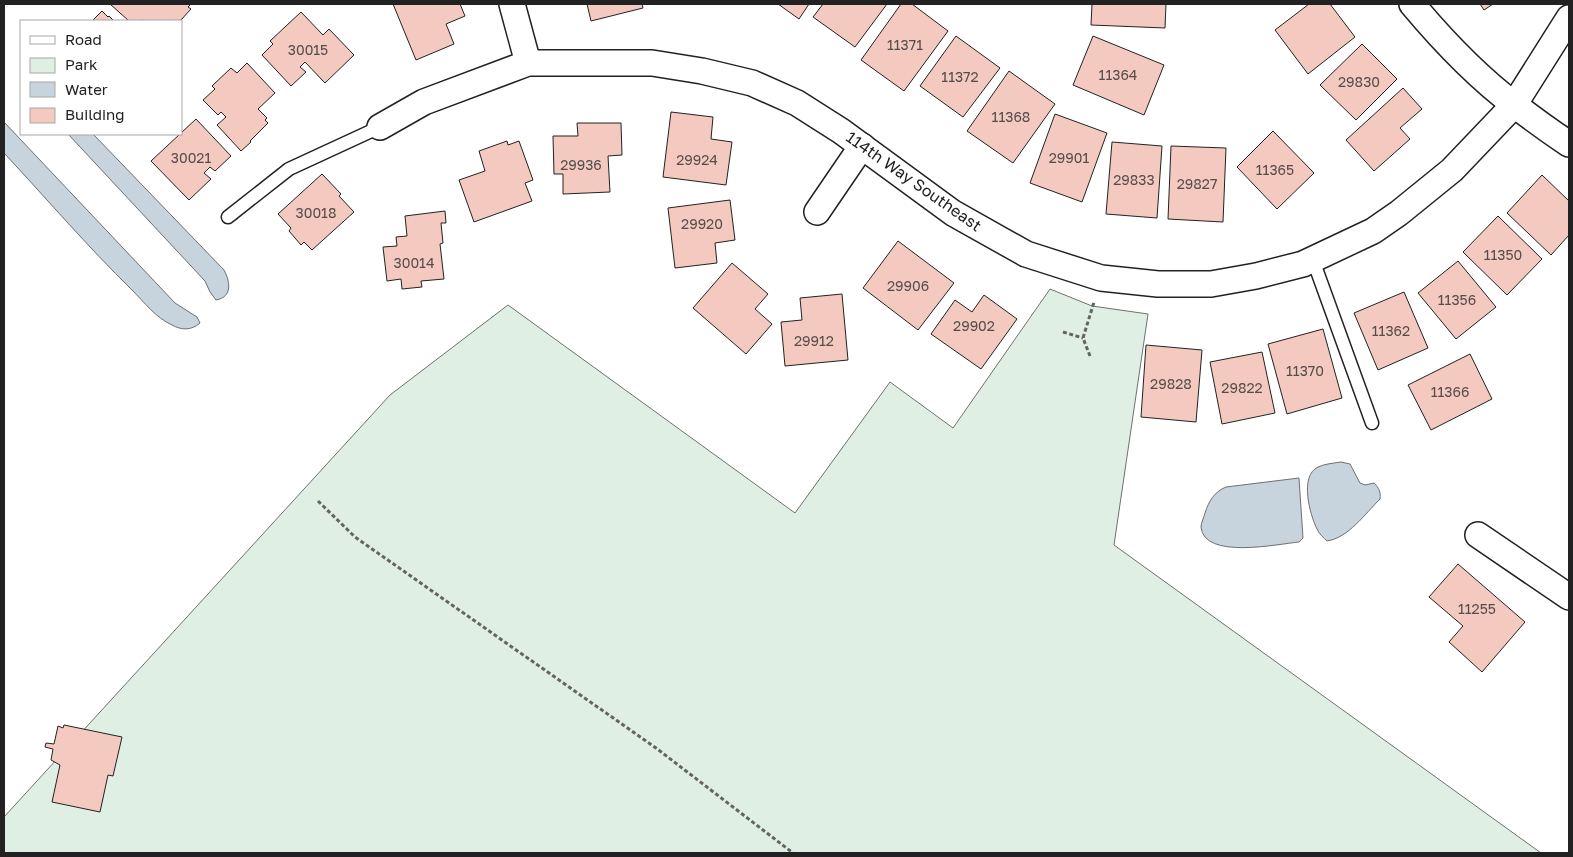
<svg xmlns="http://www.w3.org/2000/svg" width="1573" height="857" font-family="'Golos Text',sans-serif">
  <rect width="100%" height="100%" fill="#fff"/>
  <path fill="#e0efe3" stroke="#6f6f6f" d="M1050,289L1092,306L1148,314L1114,545L1541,853H4V817L390,395L508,305L795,513L890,382L953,428Z"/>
  <g fill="#c7d3dd" stroke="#6f6f6f">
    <path d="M4,122L175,303L197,317L200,323C191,331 181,330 172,325C156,318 144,302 132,290C87,246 46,198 4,153Z"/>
    <path d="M68,134H93L224,270C230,281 233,297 216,300L210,292L205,281Z"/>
    <path d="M1341,462L1350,464L1360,483L1365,485L1374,483C1379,488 1381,492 1380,499C1365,514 1348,538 1327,541C1324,538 1319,534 1317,529C1310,515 1299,476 1318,467C1324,464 1334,463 1341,462Z"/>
    <path d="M1299,478L1303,538L1299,542C1278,544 1204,560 1201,527C1201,523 1204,517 1205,513C1209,501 1214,492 1226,487Z"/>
  </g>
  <g fill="#f3c9c0" stroke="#222">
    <path d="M110,4H191L188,7L191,9L180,21H144L143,20L141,21H129Z"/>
    <path d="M393,4H460L465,16L446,24L454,44L416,60Z"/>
    <path d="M587,4H642L643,8L591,21Z"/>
    <path d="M778,4H809L799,19Z"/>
    <path d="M823,4H887L855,47L813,17Z"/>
    <path d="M901,4H912L948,31L904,91L861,60Z"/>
    <path d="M1092,4H1166L1165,28L1091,25Z"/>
    <path d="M1309,4H1330L1355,37L1308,74L1275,30Z"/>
    <path d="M1480,4H1493L1484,10Z"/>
    <path d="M102,11L108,17L109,16L114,21H92Z"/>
    <path d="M301,12L323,35L329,29L354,55L325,83L305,62L300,67L306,72L291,86L262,55L273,44L270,41Z"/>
    <path d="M956,36L1000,68L963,117L920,86Z"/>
    <path d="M1093,36L1164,65L1144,115L1073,85Z"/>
    <path d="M1362,44L1397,79L1356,120L1320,85Z"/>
    <path d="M247,63L275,93L258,109L267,118L265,120L268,123L250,141L251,142L241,151L217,125L226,117L221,112L218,115L203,100L215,89L212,86L231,68L237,73Z"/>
    <path d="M1009,71L1055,104L1013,163L967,131Z"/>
    <path d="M1403,88L1422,109L1400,128L1410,139L1374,171L1346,140Z"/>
    <path d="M671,112L713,117L711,139L732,142L726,185L663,177Z"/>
    <path d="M1055,114L1107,133L1082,202L1030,183Z"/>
    <path d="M196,119L231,156L215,171L210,167L204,173L211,179L189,200L151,161Z"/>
    <path d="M577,123H621L622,155L608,156L610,192L563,194V174H554L553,136H578Z"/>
    <path d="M1273,131L1314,173L1277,209L1237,167Z"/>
    <path d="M507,141L508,145L519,141L533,180L525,183L532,201L474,222L459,180L485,171L479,151Z"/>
    <path d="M1112,142L1162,146L1157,218L1106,214Z"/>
    <path d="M1171,146L1226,148L1223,222L1168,219Z"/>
    <path d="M322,174L341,194L339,196L354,212L312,250L304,242L301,245L289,231L291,228L278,214Z"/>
    <path d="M1542,175L1569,201V235L1551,255L1507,213Z"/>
    <path d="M730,200L735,240L715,243L717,263L675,268L668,208Z"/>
    <path d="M445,211L446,223H441L443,243L440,244L444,279L421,281L422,287L402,289L401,279L387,281L383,247L397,246L396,237L407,236L405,216Z"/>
    <path d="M1498,216L1542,259L1507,295L1463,252Z"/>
    <path d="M898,241L954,283L918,330L863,288Z"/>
    <path d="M1458,261L1496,307L1456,339L1418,293Z"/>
    <path d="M732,263L768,294L755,309L772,324L746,354L693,308Z"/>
    <path d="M1404,292L1428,348L1378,370L1354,313Z"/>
    <path d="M842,294L848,360L785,366L781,322L802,320L800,298Z"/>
    <path d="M984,295L1017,319L981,369L931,334L955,300L972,312Z"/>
    <path d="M1323,329L1342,398L1287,414L1268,344Z"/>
    <path d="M1146,345L1202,350L1196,422L1141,417Z"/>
    <path d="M1262,352L1275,413L1222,424L1210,362Z"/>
    <path d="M1470,354L1492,399L1431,430L1408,385Z"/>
    <path d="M1458,564L1525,622L1482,672L1449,642L1463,626L1429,597Z"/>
    <path d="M64,725L122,737L113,776L108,775L100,812L52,802L60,765L51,760L53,749L45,747L46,743L54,744L58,726L63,728Z"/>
  </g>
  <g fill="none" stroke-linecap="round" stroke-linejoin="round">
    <g stroke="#222" stroke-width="15">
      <g id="lane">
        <path d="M228,217L289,169L380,127"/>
        <path d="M1313,260L1372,423"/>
      </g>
    </g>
    <g stroke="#222" stroke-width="28">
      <g id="street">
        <path d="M512,4L528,63"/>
        <path d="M1412,4C1443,41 1477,77 1516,106C1533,119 1551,132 1569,144"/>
        <path d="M380,127L424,102L528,63H652L702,71L752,83L797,103L841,131L953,213L1026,254L1101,278L1158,284H1211L1256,276L1303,264L1373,231L1399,213L1452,170L1514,105L1569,18"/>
        <path d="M817,212L862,146"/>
        <path d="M1478,535L1569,597"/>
      </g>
    </g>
    <g stroke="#646464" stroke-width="3" stroke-dasharray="4 2.5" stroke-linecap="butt">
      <path d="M1063,332L1083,338"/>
      <path d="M1090,356L1083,338L1094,302"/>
      <path d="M318,501L355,537L656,748L793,853"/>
    </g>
    <use href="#lane" stroke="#fff" stroke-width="12"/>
    <use href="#street" stroke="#fff" stroke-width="25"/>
  </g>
  <g text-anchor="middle" stroke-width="4" stroke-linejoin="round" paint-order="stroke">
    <g font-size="14" fill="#564c4a">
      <text x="905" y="50">11371</text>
      <text x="308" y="55">30015</text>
      <text x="1118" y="80">11364</text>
      <text x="960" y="82">11372</text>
      <text x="1359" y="87">29830</text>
      <text x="1011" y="122">11368</text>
      <text x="191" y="163">30021</text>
      <text x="1069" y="163">29901</text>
      <text x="697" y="165">29924</text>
      <text x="581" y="170">29936</text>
      <text x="1275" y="175">11365</text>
      <text x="1134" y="185">29833</text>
      <text x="1197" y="189">29827</text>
      <text x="316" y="218">30018</text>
      <text x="702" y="229">29920</text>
      <text x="1503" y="260">11350</text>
      <text x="414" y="268">30014</text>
      <text x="908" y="291">29906</text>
      <text x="1457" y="305">11356</text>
      <text x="974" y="331">29902</text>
      <text x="1391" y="336">11362</text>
      <text x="814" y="346">29912</text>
      <text x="1305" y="376">11370</text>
      <text x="1171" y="389">29828</text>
      <text x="1242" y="393">29822</text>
      <text x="1450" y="397">11366</text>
      <text x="1477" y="614">11255</text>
    </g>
    <g font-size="16" fill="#222" stroke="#fff">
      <text transform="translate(914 181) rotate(35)" y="6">114th Way Southeast</text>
    </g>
  </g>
  <rect width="1573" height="857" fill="none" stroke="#222222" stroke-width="10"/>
  <rect x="20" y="20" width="162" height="115" fill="#ffffff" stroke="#a7a7a7"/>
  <rect x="30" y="36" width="25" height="8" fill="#ffffff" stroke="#a7a7a7"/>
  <text x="65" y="45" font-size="15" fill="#222222">Road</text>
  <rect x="30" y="58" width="25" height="15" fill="#e0efe3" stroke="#a7a7a7"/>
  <text x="65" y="70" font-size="15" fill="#222222">Park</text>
  <rect x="30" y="82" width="25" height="15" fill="#c7d3dd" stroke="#a7a7a7"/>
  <text x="65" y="95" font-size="15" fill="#222222">Water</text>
  <rect x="30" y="108" width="25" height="15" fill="#f3c9c0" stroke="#a7a7a7"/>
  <text x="65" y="120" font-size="15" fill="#222222">Building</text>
</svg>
